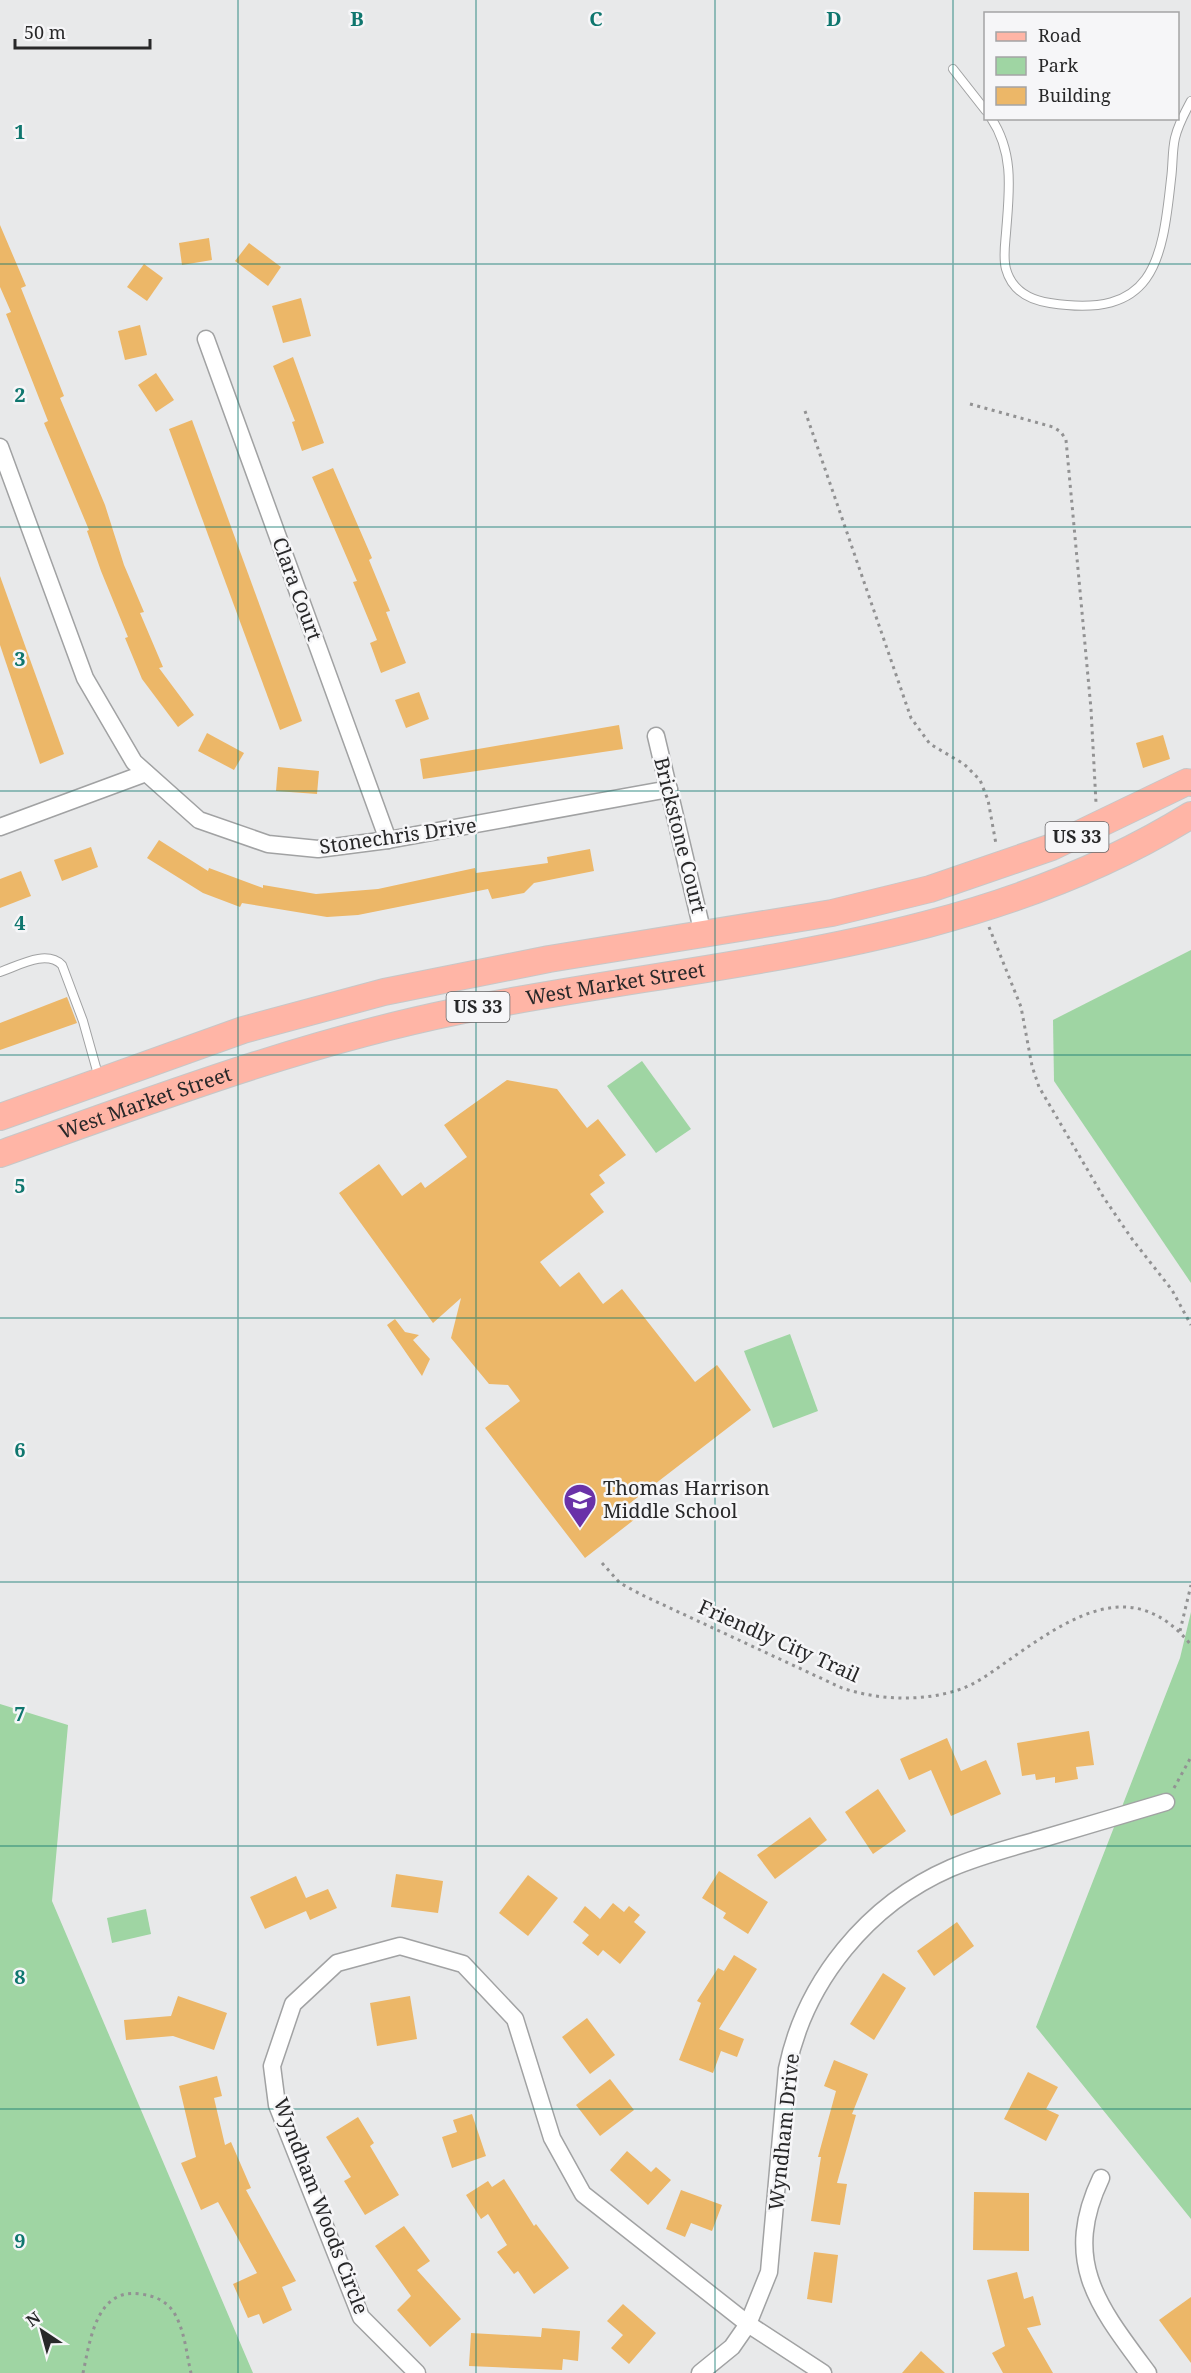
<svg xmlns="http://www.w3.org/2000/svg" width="1191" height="2373" font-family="'Noto Serif',serif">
  <rect width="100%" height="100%" fill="#e8e9ea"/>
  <g fill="#9fd5a3">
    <path d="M1191,950V1283L1054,1081L1053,1020Z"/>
    <path d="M642,1061L691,1129L656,1153L607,1086Z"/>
    <path d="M790,1334L818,1411L773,1428L744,1351Z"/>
    <path d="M1191,1612V2219L1036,2027L1180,1658Z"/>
    <path d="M0,1704L68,1725L52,1901L253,2373H0Z"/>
    <path d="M146,1909L151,1934L112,1943L107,1918Z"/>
  </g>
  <g fill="#ecb768">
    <path d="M0,225L26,286L21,288L64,396L60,398L105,505L124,565L144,612L140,613L163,667L159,668L194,715L178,727L142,679L125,638L128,637L101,571L87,531L89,530L44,423L48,421L6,314L11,312L0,287Z"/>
    <path d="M209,238L212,260L182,265L179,243Z"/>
    <path d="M249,243L281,267L268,286L235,261Z"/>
    <path d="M144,264L163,278L147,301L127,287Z"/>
    <path d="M301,298L311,336L283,343L272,306Z"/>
    <path d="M140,325L147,355L125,360L118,331Z"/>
    <path d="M293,357L324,443L302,451L292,422L295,421L273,366Z"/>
    <path d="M156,373L174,400L156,412L138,385Z"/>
    <path d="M192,420L302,721L280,730L169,429Z"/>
    <path d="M333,468L372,558L369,560L390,611L386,612L406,663L381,673L370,643L377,640L353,582L357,581L312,477Z"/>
    <path d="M0,576L64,754L40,764L0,645Z"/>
    <path d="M419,692L429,719L406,728L395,700Z"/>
    <path d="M619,725L623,749L423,779L420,759Z"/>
    <path d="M207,733L244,753L234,770L198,751Z"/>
    <path d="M1163,735L1170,759L1143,768L1136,743Z"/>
    <path d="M278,767L319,771L317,794L276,791Z"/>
    <path d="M159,840L208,871L209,868L263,888V885L316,894L378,889L475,868L476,873L548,863L547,857L590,849L594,871L534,883L524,893L492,899L488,889L358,915L327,917L242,903L240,907L203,893L147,858Z"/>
    <path d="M91,847L98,867L62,881L54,860Z"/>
    <path d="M21,871L31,896L0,908V879Z"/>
    <path d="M67,997L77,1023L0,1050V1023Z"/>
    <path d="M507,1080L557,1089L587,1128L598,1119L626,1155L599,1175L605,1183L590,1194L604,1212L540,1262L560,1287L579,1272L603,1304L622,1289L695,1382L717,1365L751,1410L625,1507L635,1519L585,1558L485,1428L520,1401L508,1385L489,1384L451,1338L461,1298L433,1323L339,1193L379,1164L402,1196L421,1182L425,1188L467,1157L444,1125Z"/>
    <path d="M395,1319L405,1332L419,1335L413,1340L430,1359L422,1376L387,1325Z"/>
    <path d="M1089,1731L1094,1765L1076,1767L1078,1779L1055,1783V1777L1036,1780L1035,1774L1022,1776L1017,1743Z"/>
    <path d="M947,1738L961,1771L986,1760L1001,1794L951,1816L931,1770L909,1780L900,1759Z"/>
    <path d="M878,1789L906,1831L873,1854L845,1812Z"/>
    <path d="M810,1817L827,1840L775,1879L757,1855Z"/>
    <path d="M719,1871L768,1902L748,1934L723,1918L726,1913L702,1898Z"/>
    <path d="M396,1874L443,1881L438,1913L391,1907Z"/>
    <path d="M528,1875L558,1898L528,1936L499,1913Z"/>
    <path d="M296,1876L306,1898L328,1889L337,1908L310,1920L306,1911L265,1929L250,1897Z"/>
    <path d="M613,1903L624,1912L629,1906L640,1915L634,1922L646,1932L620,1964L603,1950L598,1956L582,1943L589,1935L573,1922L585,1906L600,1919Z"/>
    <path d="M957,1922L974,1946L934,1976L917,1951Z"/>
    <path d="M734,1955L757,1969L719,2029L744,2039L737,2057L721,2051L713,2073L679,2060L701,2003L697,2001L718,1968L724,1971Z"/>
    <path d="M883,1973L906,1988L874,2040L850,2024Z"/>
    <path d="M178,1996L227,2013L214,2050L173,2036L126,2040L124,2020L171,2016Z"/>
    <path d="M410,1996L417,2039L377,2046L370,2003Z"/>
    <path d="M587,2018L615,2055L590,2074L562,2037Z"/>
    <path d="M834,2060L868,2074L852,2114L856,2115L837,2183L847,2184L840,2225L811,2221L821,2157H818L836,2091L824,2086Z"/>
    <path d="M1028,2072L1058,2087L1046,2109L1059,2115L1046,2141L1004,2119Z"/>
    <path d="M217,2076L222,2096L214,2098L225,2145L231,2142L251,2188L246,2190L296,2281L282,2287L292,2310L263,2324L259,2314L248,2318L233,2284L257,2273L218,2202L201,2210L181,2163L196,2157L179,2086Z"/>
    <path d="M610,2079L634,2110L600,2136L576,2105Z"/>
    <path d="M472,2114L486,2156L452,2168L442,2137L457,2132L453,2120Z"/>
    <path d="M358,2117L374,2143L370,2146L399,2195L365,2215L344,2181L351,2177L326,2137Z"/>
    <path d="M627,2151L651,2172L656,2167L671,2180L648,2205L610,2170Z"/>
    <path d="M504,2179L534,2226L536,2224L569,2268L534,2294L518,2271L514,2274L497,2252L507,2245L488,2214L481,2219L466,2195L488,2181L492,2187Z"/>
    <path d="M681,2190L722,2205L712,2231L691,2223L685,2237L666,2229Z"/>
    <path d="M974,2192L1029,2193V2251L973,2250Z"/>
    <path d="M404,2226L430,2261L417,2270L461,2319L430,2347L397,2310L411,2296L375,2246Z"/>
    <path d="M814,2252L838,2255L832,2303L807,2299Z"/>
    <path d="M1017,2272L1024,2299L1033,2296L1041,2325L1027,2328L1053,2373H1003L992,2353L1005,2346L987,2280Z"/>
    <path d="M1191,2297V2363L1159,2320Z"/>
    <path d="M623,2304L656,2333L629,2364L611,2348L623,2335L607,2321Z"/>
    <path d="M542,2328L580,2331L578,2361L563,2359L562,2370L469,2366L471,2333L541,2337Z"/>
    <path d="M921,2351L945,2373H902Z"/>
  </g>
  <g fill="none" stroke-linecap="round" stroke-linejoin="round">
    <g stroke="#a1a2a3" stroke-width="10">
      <g id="lane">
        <path d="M953,69L986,111"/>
        <path d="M991,118C1015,154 1009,193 1006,233C1005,245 1003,258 1006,269C1012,291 1030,300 1050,303C1153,319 1162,264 1171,179C1173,165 1172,151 1175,138C1178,125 1185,112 1191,101"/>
        <path d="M0,972C18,966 46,949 62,965L83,1021L99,1078"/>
      </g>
    </g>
    <g stroke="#a1a2a3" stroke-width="19">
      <g id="street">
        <path d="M206,339L388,840"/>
        <path d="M0,447L85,678L134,762L199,820L268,844L318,849L388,840L669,789"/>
        <path d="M656,736L703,934"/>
        <path d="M0,827L146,773"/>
        <path d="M1101,2178C1061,2262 1099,2307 1148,2373"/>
        <path d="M417,2373L361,2317L277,2105L272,2066L293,2004L337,1963L400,1946L463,1964L515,2019L552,2138L583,2194L748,2324L732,2347L700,2373"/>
        <path d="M823,2373L748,2324L769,2272L787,2069C805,1981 868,1904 951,1868C979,1856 1009,1848 1038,1840C1081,1827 1123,1815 1166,1802"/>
      </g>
    </g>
    <g stroke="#c7c7c7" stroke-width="28">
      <g id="primary">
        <path d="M0,1117L243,1030L384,992L549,959L832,913L930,889L1052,847L1187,782L1191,783"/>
        <path id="s1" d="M0,1154C152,1100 301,1043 459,1011C707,961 971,952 1191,815"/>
      </g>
    </g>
    <g stroke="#929293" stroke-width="3" stroke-dasharray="3 4.5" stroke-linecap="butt">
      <path d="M970,404L1053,427L1061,432L1066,440L1091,709L1096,803"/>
      <path d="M805,411L911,718L930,744L964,764L980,780L988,800L996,844"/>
      <path d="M989,927L1021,1007L1032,1066L1039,1087L1104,1198L1132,1239L1172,1290L1191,1325"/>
      <path d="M602,1563L620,1583L642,1595L842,1688C878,1700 921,1702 958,1690C977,1684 993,1671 1009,1660C1069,1618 1133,1573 1191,1645"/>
      <path d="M1180,1631L1191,1585"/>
      <path d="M1174,1788L1191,1757"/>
      <path d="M83,2373C90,2341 96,2287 141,2294C154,2296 165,2300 173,2311C185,2330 186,2352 191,2373"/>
    </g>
    <use href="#lane" stroke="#fff" stroke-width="8"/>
    <use href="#street" stroke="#fff" stroke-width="16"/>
    <use href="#primary" stroke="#ffb5a6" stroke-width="26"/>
  </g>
  <path fill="none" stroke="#0f766e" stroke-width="1.5" stroke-opacity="0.55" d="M238,0V2373M476,0V2373M715,0V2373M953,0V2373M0,264H1191M0,527H1191M0,791H1191M0,1055H1191M0,1318H1191M0,1582H1191M0,1846H1191M0,2109H1191"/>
  <defs>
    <g id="school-pin" transform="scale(1.725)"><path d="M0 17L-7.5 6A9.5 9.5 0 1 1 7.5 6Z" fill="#6a32a8" stroke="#f6f6f8"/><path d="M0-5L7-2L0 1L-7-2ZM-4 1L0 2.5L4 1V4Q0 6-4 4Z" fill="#fff"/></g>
  </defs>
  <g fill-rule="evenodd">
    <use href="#school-pin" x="580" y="1500"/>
  </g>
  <g text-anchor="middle" stroke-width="5" stroke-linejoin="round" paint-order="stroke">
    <g fill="#f6f6f8" stroke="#666667" stroke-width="1.5">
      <rect x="1045.5" y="822" width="63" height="30" rx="4.5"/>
      <rect x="446.5" y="992" width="63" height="30" rx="4.5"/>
    </g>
    <g font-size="18" font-weight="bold" fill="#282829">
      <text x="1077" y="843">US 33</text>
      <text x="478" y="1013">US 33</text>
    </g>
    <g font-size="20" fill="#282829" stroke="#f6f6f8">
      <text transform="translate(297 589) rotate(70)" y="7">Clara Court</text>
      <text transform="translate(680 835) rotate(76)" y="7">Brickstone Court</text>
      <text transform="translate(398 836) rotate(-8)" y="7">Stonechris Drive</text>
      <text dy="7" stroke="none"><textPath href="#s1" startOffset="640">West Market Street</textPath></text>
      <text dy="7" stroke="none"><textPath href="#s1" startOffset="154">West Market Street</textPath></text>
      <text transform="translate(779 1641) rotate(24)" y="7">Friendly City Trail</text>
      <text transform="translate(784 2132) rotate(-84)" y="7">Wyndham Drive</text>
      <text transform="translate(321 2206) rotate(69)" y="7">Wyndham Woods Circle</text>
    </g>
    <g font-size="20" fill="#282829" stroke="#f6f6f8" text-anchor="start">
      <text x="603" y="1495">Thomas Harrison<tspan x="603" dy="23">Middle School</tspan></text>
    </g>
  </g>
  <g font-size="20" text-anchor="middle" font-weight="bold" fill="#0f766e" stroke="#f6f6f8" stroke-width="5" stroke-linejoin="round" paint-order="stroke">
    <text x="357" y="26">B</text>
    <text x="596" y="26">C</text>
    <text x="834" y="26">D</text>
    <text x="20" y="139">1</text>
    <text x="20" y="402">2</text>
    <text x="20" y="666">3</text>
    <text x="20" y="930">4</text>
    <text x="20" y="1193">5</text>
    <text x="20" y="1457">6</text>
    <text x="20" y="1721">7</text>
    <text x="20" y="1984">8</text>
    <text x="20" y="2248">9</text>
  </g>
  <rect x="984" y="12" width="195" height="108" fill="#f6f6f8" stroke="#a4a4a5" stroke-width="1.5"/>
  <rect x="996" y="32" width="30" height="9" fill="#ffb5a6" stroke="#a4a4a5" stroke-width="1.5"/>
  <text x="1038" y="42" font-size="18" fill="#282829">Road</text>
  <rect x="996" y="57" width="30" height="18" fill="#9fd5a3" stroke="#a4a4a5" stroke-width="1.5"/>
  <text x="1038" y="72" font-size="18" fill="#282829">Park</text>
  <rect x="996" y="87" width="30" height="18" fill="#ecb768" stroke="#a4a4a5" stroke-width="1.5"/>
  <text x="1038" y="102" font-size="18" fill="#282829">Building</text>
  <g transform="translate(42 2331) rotate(324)" stroke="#f6f6f8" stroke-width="4.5" paint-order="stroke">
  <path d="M0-4.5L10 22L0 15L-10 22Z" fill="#282829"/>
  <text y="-9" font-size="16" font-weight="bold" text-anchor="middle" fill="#282829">N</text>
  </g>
  <path d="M15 39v9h135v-9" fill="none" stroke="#282829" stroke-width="3"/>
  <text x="24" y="39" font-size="18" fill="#282829" stroke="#f6f6f8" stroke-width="4.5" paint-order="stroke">50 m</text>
</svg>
